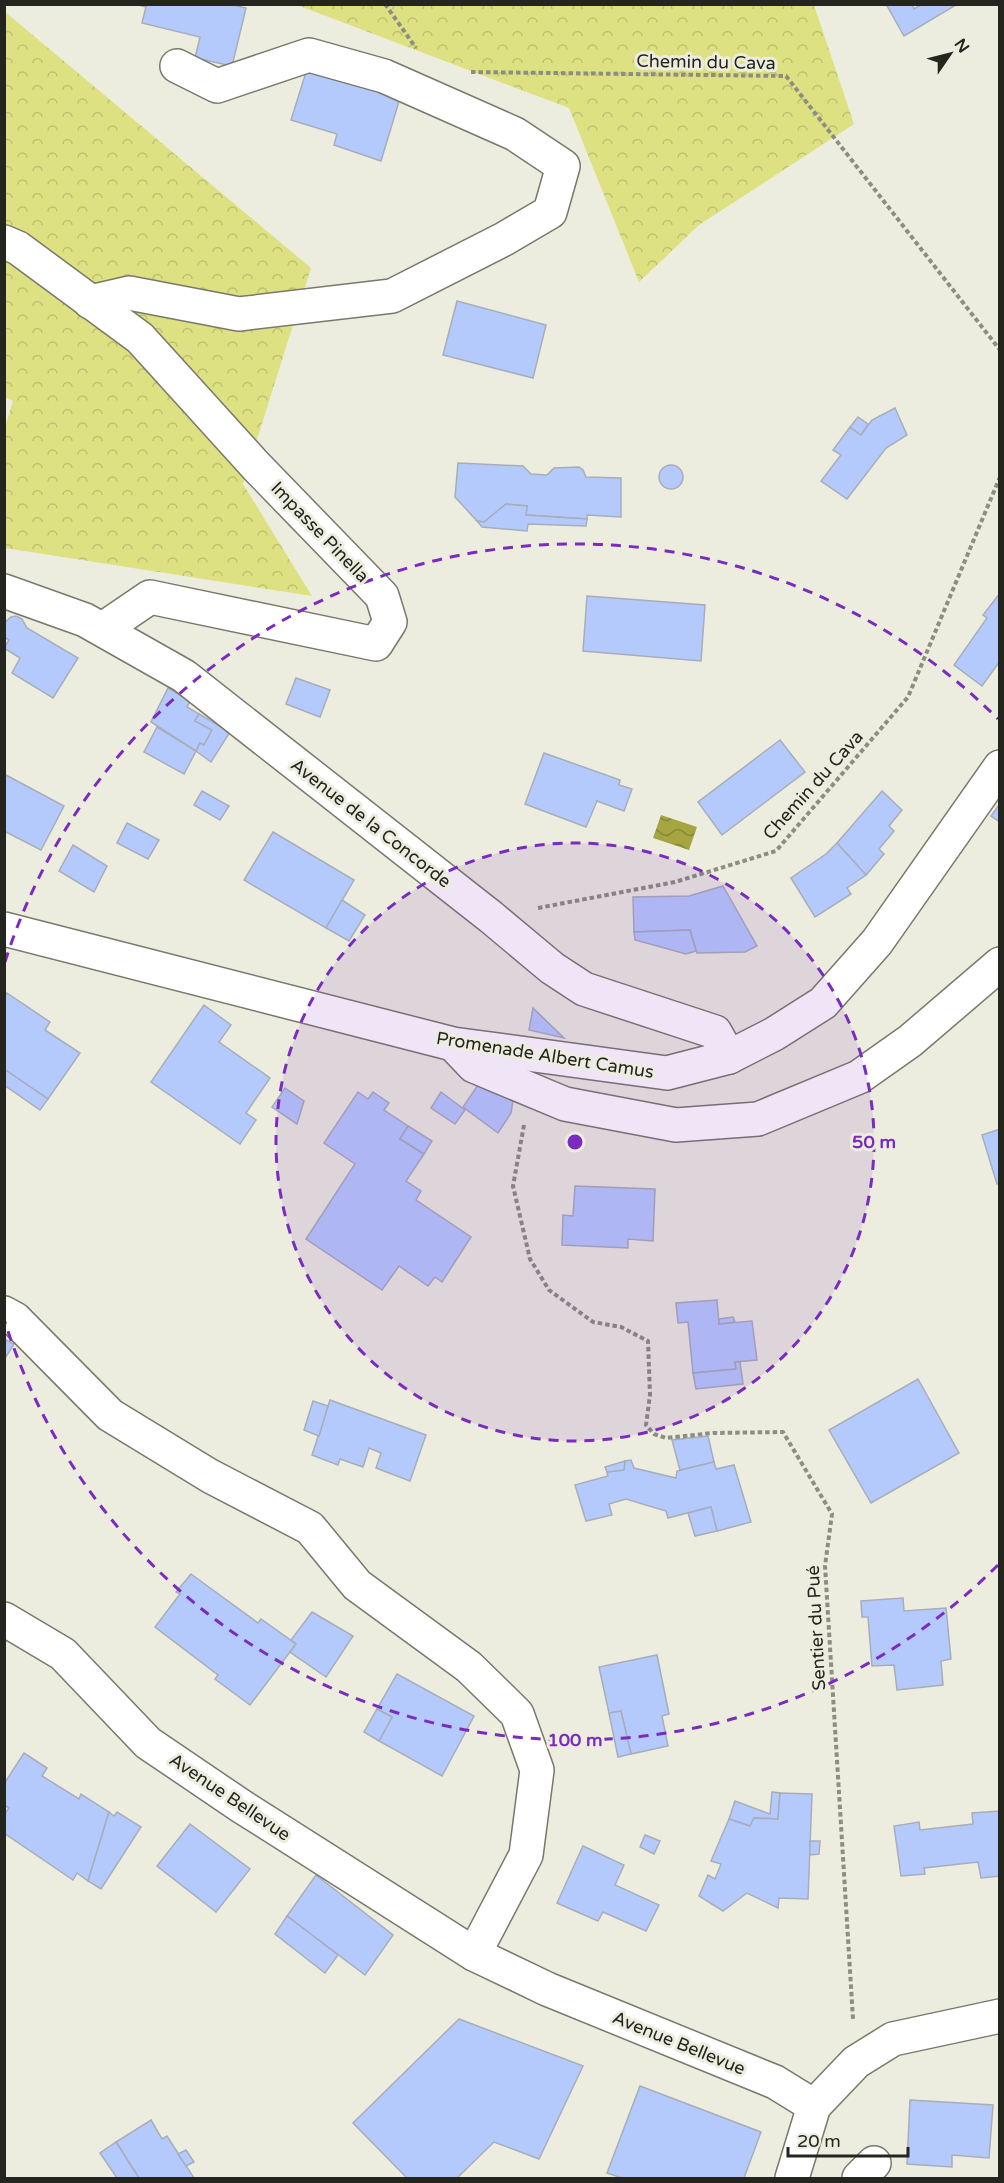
<svg xmlns="http://www.w3.org/2000/svg" width="1004" height="2183" font-family="'Varela Round',sans-serif">
  <defs>
    <pattern id="forest-crowns" width="20" height="18" patternUnits="userSpaceOnUse" patternTransform="scale(1.5)"><rect width="20" height="18" fill="#dee181"/><path d="M2 6a3 3 0 1 1 6 0M12 15a3 3 0 1 1 6 0" fill="none" stroke="#bec16f"/></pattern>
    <pattern id="water-waves" width="16" height="10" patternUnits="userSpaceOnUse" patternTransform="scale(1.5)"><rect width="16" height="10" fill="#a5a641"/><path d="M0 5q4-4 8 0t8 0" fill="none" stroke="#868736"/></pattern>
  </defs>
  <rect width="100%" height="100%" fill="#ecedde"/>
  <g fill="url(#forest-crowns)">
    <path d="M297,5H814L854,124L699,225L639,282L569,108Z"/>
    <path d="M4,11L311,268L243,484L312,596L5,548V427L13,401L4,397Z"/>
  </g>
  <path fill="url(#water-waves)" d="M661,815L697,827L689,850L653,838Z"/>
  <g fill="#b5cafc" stroke="#a7adba" stroke-width="1.5">
    <path d="M135,4H229L246,8L232,66L195,58L200,37L142,23L146,7Z"/>
    <path d="M886,4H912L914,9L922,4L956,5L904,36Z"/>
    <path d="M307,69L400,98L381,161L334,145L337,134L291,120Z"/>
    <path d="M457,301L546,325L533,378L443,355Z"/>
    <path d="M895,408L907,435L886,448L847,499L821,481L841,455L833,450L850,427L861,435L872,420Z"/>
    <path d="M858,417L868,424L861,435L850,427Z"/>
    <path d="M458,463L523,466L531,474L547,475L554,468L579,467L583,470L586,477L621,478V517L587,515V519L526,515L527,506L506,504L484,522L477,521L455,497Z"/>
    <circle cx="671" cy="477" r="12"/>
    <path d="M506,504L527,506L526,515L587,519L586,526L528,524L527,531L482,527L477,521L484,522Z"/>
    <path d="M1000,593V661L982,686L954,665L987,618L983,615Z"/>
    <path d="M587,596L705,605L701,661L583,651Z"/>
    <path d="M16,616L22,619L27,628L78,658L53,698L12,673L20,658L4,648L9,640L4,637V623L11,617Z"/>
    <path d="M296,678L330,690L320,717L286,704Z"/>
    <path d="M168,688L190,701L187,707L199,714L195,721L212,730L204,745L200,743L196,751L151,722Z"/>
    <path d="M199,714L230,732L211,762L196,751L200,743L204,745L212,730L195,721Z"/>
    <path d="M157,727L196,751L184,774L144,752Z"/>
    <path d="M780,740L805,772L722,835L698,802Z"/>
    <path d="M544,753L620,780L619,785L632,789L624,811L597,801L586,827L525,804Z"/>
    <path d="M4,774L64,806L41,850L4,831Z"/>
    <path d="M202,791L229,806L220,820L194,805Z"/>
    <path d="M882,791L902,810L889,826L894,831L879,849L884,854L866,875L837,843Z"/>
    <path d="M999,805L1000,806V822L991,816Z"/>
    <path d="M127,823L159,840L148,859L117,843Z"/>
    <path d="M273,832L354,880L326,928L244,880Z"/>
    <path d="M837,843L866,875L847,888L851,894L815,917L791,878L826,854Z"/>
    <path d="M73,845L107,866L94,892L59,871Z"/>
    <path d="M723,886L757,946L745,952L697,953L690,930L634,932L633,897L689,896Z"/>
    <path d="M342,900L365,915L349,941L326,928Z"/>
    <path d="M690,930L696,951L686,954L635,940L634,932Z"/>
    <path d="M7,993L50,1022L45,1030L80,1053L48,1099L4,1069V997Z"/>
    <path d="M204,1005L231,1025L219,1042L270,1078L246,1113L256,1120L240,1144L151,1082Z"/>
    <path d="M533,1008L564,1038L529,1030Z"/>
    <path d="M4,1069L48,1099L40,1110L4,1085Z"/>
    <path d="M482,1079L513,1100L511,1113L498,1133L463,1107Z"/>
    <path d="M285,1088L304,1101L297,1124L272,1107Z"/>
    <path d="M358,1092L368,1099L373,1092L389,1103L384,1110L408,1126L400,1139L424,1154L406,1181L421,1191L416,1200L471,1237L442,1282L435,1277L428,1286L399,1266L382,1290L306,1239L355,1164L324,1143Z"/>
    <path d="M441,1092L465,1110L455,1124L431,1108Z"/>
    <path d="M408,1126L432,1141L424,1154L400,1139Z"/>
    <path d="M1000,1129V1183L997,1184L982,1135Z"/>
    <path d="M575,1186L655,1189L653,1241L628,1239V1248L562,1245L563,1215L573,1216Z"/>
    <path d="M717,1300L719,1324L752,1321L757,1360L735,1362L736,1369L693,1373L688,1322L678,1323L676,1303Z"/>
    <path d="M733,1317L735,1322L719,1324V1319Z"/>
    <path d="M4,1339L14,1344L4,1360Z"/>
    <path d="M735,1362H740L743,1384L696,1389L693,1373L736,1369Z"/>
    <path d="M918,1379L959,1453L871,1503L829,1430Z"/>
    <path d="M330,1400L426,1435L410,1481L376,1468L381,1453L369,1448L363,1467L340,1459L338,1465L312,1455Z"/>
    <path d="M313,1401L328,1406L319,1436L304,1430Z"/>
    <path d="M708,1436L714,1462L680,1470L672,1440Z"/>
    <path d="M631,1460L634,1468L676,1478L677,1471L714,1462L716,1469L734,1465L751,1522L717,1531L711,1507L668,1518L666,1511L626,1499L609,1504L612,1515L586,1521L575,1485L608,1476L607,1472L624,1470L625,1461Z"/>
    <path d="M625,1461L624,1470L607,1472L605,1467Z"/>
    <path d="M711,1507L717,1531L695,1536L688,1513Z"/>
    <path d="M191,1574L258,1623L261,1619L296,1644L250,1705L215,1679L218,1675L155,1627L180,1594L176,1592Z"/>
    <path d="M903,1598L904,1611L946,1608L951,1659L941,1661L943,1685L897,1690L894,1665L872,1666L868,1617H862L861,1601Z"/>
    <path d="M312,1612L353,1636L326,1677L290,1652L296,1644L291,1640Z"/>
    <path d="M657,1655L669,1714L662,1716L668,1746L631,1754L621,1711L609,1713L599,1667Z"/>
    <path d="M397,1674L474,1716L442,1776L379,1741L392,1717L377,1709Z"/>
    <path d="M377,1709L392,1717L379,1741L364,1732Z"/>
    <path d="M621,1711L631,1754L618,1757L609,1713Z"/>
    <path d="M24,1753L47,1768L42,1776L79,1799L81,1794L109,1812L88,1881L77,1873L73,1880L4,1833V1815L9,1808L4,1805V1784Z"/>
    <path d="M772,1792L780,1793L778,1819L754,1818L750,1826L729,1819L735,1801L770,1814Z"/>
    <path d="M780,1793L812,1794L808,1899L779,1898L778,1908L747,1893L723,1911L699,1896L708,1875L715,1879L721,1864L711,1861L729,1819L750,1826L754,1818L778,1819Z"/>
    <path d="M1000,1811V1876L981,1878L978,1862L924,1868L925,1874L901,1876L894,1826L919,1822L920,1830L973,1824L972,1813Z"/>
    <path d="M109,1812L114,1816L117,1812L141,1827L101,1889L88,1881Z"/>
    <path d="M190,1824L250,1869L216,1912L157,1866Z"/>
    <path d="M645,1835L660,1841L654,1854L640,1847Z"/>
    <path d="M810,1841H820L819,1854L810,1855Z"/>
    <path d="M583,1846L624,1865L615,1885L659,1905L646,1931L603,1912L598,1921L557,1903Z"/>
    <path d="M316,1875L393,1935L365,1975L287,1916Z"/>
    <path d="M287,1916L338,1955L325,1973L275,1934Z"/>
    <path d="M459,2019L583,2066L539,2159L494,2142L457,2178H407L353,2123Z"/>
    <path d="M640,2086L761,2132L744,2178H622L607,2173Z"/>
    <path d="M910,2100L993,2105L989,2158L952,2155V2167L907,2164Z"/>
    <path d="M151,2120L162,2139L167,2136L194,2178H139L116,2142Z"/>
    <path d="M116,2142L139,2178H117L100,2153Z"/>
    <path d="M186,2150L194,2162L186,2166L178,2154Z"/>
  </g>
  <g fill="none" stroke-linecap="round" stroke-linejoin="round">
    <g stroke="#78786b" stroke-width="36">
      <g id="minor">
        <path d="M4,242L18,248L140,338L256,466L382,596L390,622L376,644L150,597L103,629"/>
        <path d="M90,302L129,293L239,314L392,296L504,239L550,212L563,166L515,134L384,76L309,55L217,86L177,66"/>
        <path d="M4,591L85,620L184,676L491,917L552,968L584,989L715,1032L729,1057"/>
        <path d="M4,929L453,1044L667,1073L729,1057L774,1034L823,1003L877,942L1000,767"/>
        <path d="M454,1045L474,1066L565,1104L676,1125L758,1119L859,1077L910,1041L1000,964"/>
        <path d="M4,1313L15,1319L110,1415L210,1476L310,1528L357,1585L469,1667L517,1714L537,1770L526,1855L474,1954"/>
        <path d="M4,1619L63,1654L148,1743L241,1806L474,1954L547,1989L775,2082L814,2106"/>
        <path d="M792,2178L814,2106L856,2062L893,2039L1000,2016"/>
        <path d="M859,2178L874,2163"/>
      </g>
    </g>
    <g stroke="#8c8d83" stroke-width="4" stroke-dasharray="4.5 3" stroke-linecap="butt">
      <path d="M385,4L416,48"/>
      <path d="M471,72L786,76L1000,350"/>
      <path d="M538,908L675,882L776,851L908,697L1000,477"/>
      <path d="M524,1125L513,1186L530,1259L549,1290L593,1322L621,1327L648,1341L650,1395L646,1425L654,1434L666,1438L713,1433L783,1432L832,1514L825,1566L853,2019"/>
    </g>
    <use href="#minor" stroke="#fff" stroke-width="33"/>
  </g>
  <circle cx="575" cy="1142" r="299" fill="#7b2cbf" fill-opacity=".12"/>
  <g fill="none" stroke="#7b2cbf" stroke-width="3" stroke-dasharray="10 8">
    <circle cx="575" cy="1142" r="299"/>
    <path d="M998 1565A598 598 0 0 1 5 1322M5 962A598 598 0 0 1 998 719"/>
  </g>
  <g text-anchor="middle" stroke-width="6" stroke-linejoin="round" paint-order="stroke">
    <g font-size="18" fill="#252520" stroke="#ecedde">
      <text transform="translate(706 62) rotate(1)" y="6">Chemin du Cava</text>
      <text transform="translate(320 532) rotate(46)" y="6">Impasse Pinella</text>
      <text transform="translate(813 785) rotate(-48)" y="6">Chemin du Cava</text>
      <text transform="translate(371 823) rotate(38)" y="6">Avenue de la Concorde</text>
      <text transform="translate(545 1055) rotate(9)" y="6">Promenade Albert Camus</text>
      <text transform="translate(816 1628) rotate(-93)" y="6">Sentier du Pué</text>
      <text transform="translate(230 1797) rotate(34)" y="6">Avenue Bellevue</text>
      <text transform="translate(679 2043) rotate(22)" y="6">Avenue Bellevue</text>
    </g>
  </g>
  <circle cx="575" cy="1142" r="9" fill="#7b2cbf" stroke="#ecedde" stroke-width="3"/>
  <g font-size="18" text-anchor="middle" font-weight="bold" fill="#7b2cbf" stroke="#ecedde" stroke-width="6" stroke-linejoin="round" paint-order="stroke">
    <text x="874" y="1148">50 m</text>
    <text x="575" y="1746">100 m</text>
  </g>
  <rect width="1004" height="2183" fill="none" stroke="#252520" stroke-width="12"/>
  <g transform="translate(950 54) rotate(55)" stroke="#ecedde" stroke-width="4.5" paint-order="stroke">
  <path d="M0-4.5L10 22L0 15L-10 22Z" fill="#252520"/>
  <text y="-9" font-size="16" font-weight="bold" text-anchor="middle" fill="#252520">N</text>
  </g>
  <path d="M788 2147v9h120v-9" fill="none" stroke="#252520" stroke-width="3"/>
  <text x="797" y="2147" font-size="18" fill="#252520" stroke="#ecedde" stroke-width="4.5" paint-order="stroke">20 m</text>
</svg>
